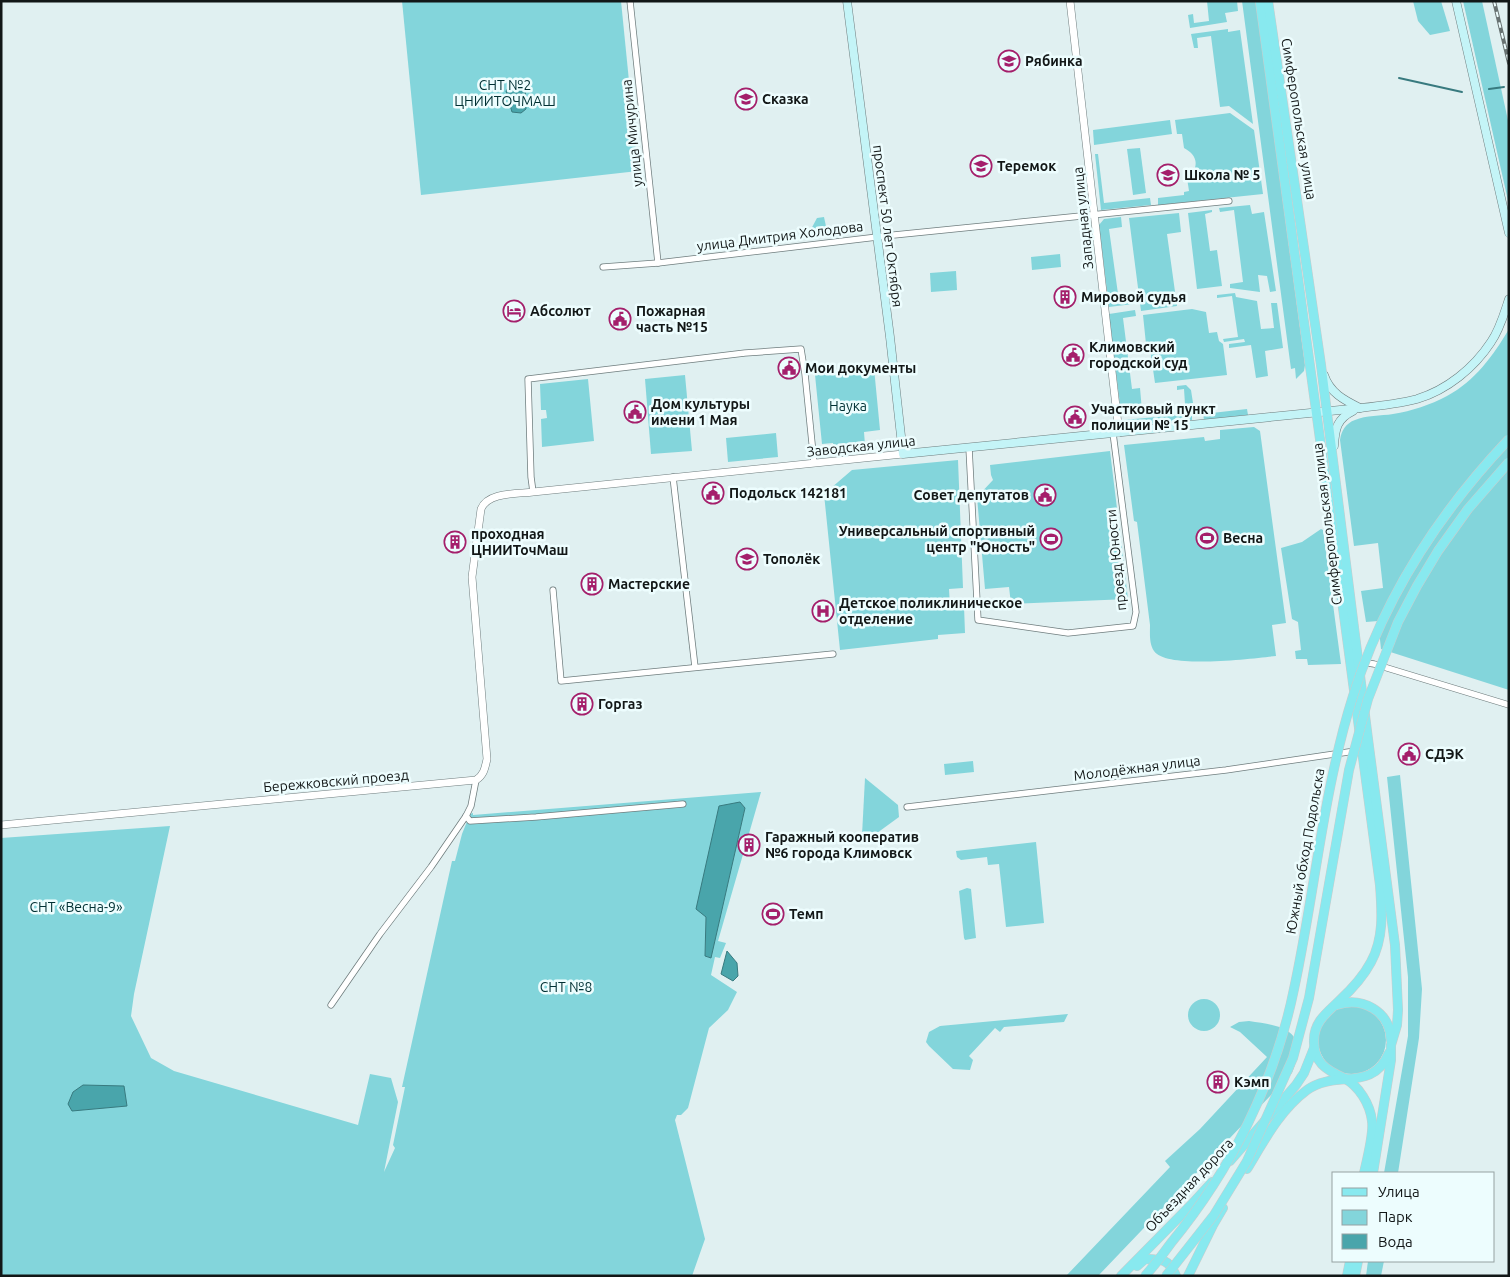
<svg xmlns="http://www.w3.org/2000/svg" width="1510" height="1277" font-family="Ubuntu,sans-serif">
  <rect width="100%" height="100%" fill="#e0f0f1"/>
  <g fill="#83d5db" fill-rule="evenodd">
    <path d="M402,1H621L638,171L421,195Z"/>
    <path d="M1207,1H1237L1238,11L1225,13L1227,22L1190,28L1188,15L1193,14L1194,23L1209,21Z"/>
    <path d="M1242,1H1256L1305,365L1304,371L1296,379L1295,368L1291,369Z"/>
    <path d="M1413,1H1441L1450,31L1430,35L1418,21Z"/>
    <path d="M1463,1H1482L1509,125V205Z"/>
    <path d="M1228,29V32L1240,30L1253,124L1229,106L1220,107L1211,36L1197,38L1198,48H1194L1191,34Z"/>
    <path d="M1230,113L1254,130L1263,194L1158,205V198L1184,195V192L1189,191L1187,178C1200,168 1198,155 1184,148L1182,134H1177L1175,120Z"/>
    <path d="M1170,120L1172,134L1094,145L1093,130Z"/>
    <path d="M1140,148L1146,193L1133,195L1127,149Z"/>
    <path d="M1095,154H1098L1104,203L1150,198L1151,205L1101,210Z"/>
    <path d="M1250,205L1252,214L1264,212L1276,291L1270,292L1267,276L1258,275L1260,292L1230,288V284L1243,282L1234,210L1220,212L1219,208Z"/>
    <path d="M1212,210V212L1205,214L1210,251L1217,250L1222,286L1197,289L1188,213Z"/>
    <path d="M1179,213L1181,232L1167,234L1177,306L1141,311L1129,218Z"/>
    <path d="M824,217L827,231L809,233L817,218Z"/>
    <path d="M1121,217L1122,227L1109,229L1119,301L1132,299L1133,304L1109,307L1099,225L1104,219Z"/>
    <path d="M1060,254L1061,267L1032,270L1031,257Z"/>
    <path d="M956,271L957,290L931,292L930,273Z"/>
    <path d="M1235,293L1236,297L1257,301L1261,329L1274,328L1271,303H1277L1283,348L1265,351L1268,376L1256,378L1251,345L1229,348V344L1245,342L1244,339L1224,342L1223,339L1238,337L1232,296L1217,298V295Z"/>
    <path d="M1192,309L1206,312L1209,333L1217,332L1219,341L1223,344L1227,375L1155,383L1150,349L1146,344L1143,315Z"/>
    <path d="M1135,310L1136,316L1123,318L1132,389L1140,388L1142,411L1121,413L1109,314Z"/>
    <path d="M1509,329V690L1381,649L1378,621L1366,622L1361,591L1383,588L1378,543L1354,546L1340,440C1341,431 1346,423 1355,420C1366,415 1381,416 1393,414C1412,411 1430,405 1447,396C1475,381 1493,356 1509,329Z"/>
    <path d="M874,368L880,430L864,432L865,445L834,448L833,443L822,444L815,375Z"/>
    <path d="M685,375L692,451L651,454L645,379Z"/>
    <path d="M588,379L594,441L542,447L541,419L547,418L546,410H541L540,384Z"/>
    <path d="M1186,385L1191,390L1193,403L1185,404L1184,389L1177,390V386Z"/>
    <path d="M1247,409L1248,415L1204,420L1203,414Z"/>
    <path d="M1192,414V420L1127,426L1123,424L1122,420Z"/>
    <path d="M1254,427L1260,431L1286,623L1272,625L1276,656C1254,658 1167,670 1154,651C1149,643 1150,634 1150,625L1137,522L1134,521L1124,445L1204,437L1205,441L1220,439V430Z"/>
    <path d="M776,433L778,457L728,462L726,438Z"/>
    <path d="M1110,451L1128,599L1011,604L1009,587L985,589L977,497L993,480L991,475L990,465Z"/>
    <path d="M958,460L963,588L949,589L950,606H964L965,633L938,635V639L840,650L824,494L852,470Z"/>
    <path d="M1321,529L1323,530L1341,664L1308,665L1307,659H1296L1295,651L1301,650L1298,622L1292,619L1281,548L1302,542Z"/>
    <path d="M973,761L974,772L945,775L944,764Z"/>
    <path d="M1400,775L1422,989L1419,1038L1398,1173H1384L1408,1036V977L1387,777Z"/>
    <path d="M865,778L898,805L899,817L877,833L862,835Z"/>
    <path d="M761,792L718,941L726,943L720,958L715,957L711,975L737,992L728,1010L709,1028L688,1108L681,1115H677L675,1120L705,1239L692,1276H1V838L170,826L134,994L131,1016L151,1058L174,1071L358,1125L370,1074L391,1078L398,1102L384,1172L395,1148L393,1145L405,1087H402L452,861H455L462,834L470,814L473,813V815ZM740,802L745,808L710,958L705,956L706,917Z"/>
    <path d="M1036,842L1044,923L1006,927L999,864L988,865L987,857L961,860L957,857L956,851Z"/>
    <path d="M967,888L971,889L976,938L965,940L964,938L959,891Z"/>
    <circle cx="1204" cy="1015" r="16"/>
    <circle cx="1352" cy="1040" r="34"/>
    <path d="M1068,1014L1064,1022L1004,1027L1000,1032L995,1028L969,1056L973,1060L970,1070L953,1069L929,1046L926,1042L929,1032L940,1026Z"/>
    <path d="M1249,1021C1283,1026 1310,1030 1292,1073L1098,1276H1066L1170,1167L1165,1161L1200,1129L1267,1057L1240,1032L1230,1027L1239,1022Z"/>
    <path d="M1368,1261H1384L1381,1276H1366Z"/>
  </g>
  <g fill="#49a5ab" stroke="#387a7f">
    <path d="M510,85H522L525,86L526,109L521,113L512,112L506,91Z"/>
    <path d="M740,802L745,808L711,958L705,956L706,917L696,909L719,806Z"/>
    <path d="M727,951L737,963L738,976L733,981L721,974Z"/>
    <path d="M83,1085L124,1086L127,1106L72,1111L68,1104L73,1092Z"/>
  </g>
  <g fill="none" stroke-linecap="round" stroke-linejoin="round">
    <g stroke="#387a7f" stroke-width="2">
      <path d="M1399,78L1462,92"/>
      <path d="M1489,89L1504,87"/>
    </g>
    <g stroke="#6f7d7e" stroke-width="7">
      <g id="minor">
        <path d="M630,1L658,263"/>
        <path d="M603,267L658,263L894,235L1229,201"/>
        <path d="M969,448L978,620L1068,633L1133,626L1136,612L1113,433"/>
        <path d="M673,477L695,667"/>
        <path d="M533,492L531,477L528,379L745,353L801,349L805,374L814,463"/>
        <path d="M553,590L561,681L833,654"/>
        <path d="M1362,662L1374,664L1509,705"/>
        <path d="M907,807L1226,770L1355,751"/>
        <path d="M466,816L470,821L536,817L683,804"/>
        <path d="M331,1005L380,934L431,867L466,816L471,806L476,780"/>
      </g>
    </g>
    <g stroke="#6f7d7e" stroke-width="8">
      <g id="tertiary">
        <path d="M1070,1L1119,433"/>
        <path d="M1,825L476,780C484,775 485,768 487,759L472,577L481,509C488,492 517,494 533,492L903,454"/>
      </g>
    </g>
    <g stroke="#6f7d7e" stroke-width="9">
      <g id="secondary">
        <path d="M847,1L890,337L903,454L1360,408C1379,406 1398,404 1417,399C1447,390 1474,368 1491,342C1500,329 1504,314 1509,299"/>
        <path d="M1456,1L1509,233"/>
        <path d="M1324,375C1330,393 1344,400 1360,408"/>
        <path d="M1334,446C1335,428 1337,419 1353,411"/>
      </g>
    </g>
    <g stroke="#cbcccc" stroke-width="10">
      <g id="primary">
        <path d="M1260,1L1339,578L1380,885C1382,912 1384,938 1371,962C1363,977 1352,989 1340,1000C1328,1012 1314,1021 1314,1040C1313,1062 1326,1070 1344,1078C1359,1086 1370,1104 1372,1121C1374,1133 1367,1160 1364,1173"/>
        <path d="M1268,1L1321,365L1368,739L1395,945L1398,1010L1397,1025L1391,1045V1060L1373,1173"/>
        <path d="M1336,1005C1362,996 1390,1011 1391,1040"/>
        <path d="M1230,1161L1296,1085L1304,1073L1314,1048"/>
        <path d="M1247,1169C1264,1141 1280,1110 1307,1090C1336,1069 1372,1093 1389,1053"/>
        <path d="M1137,1266L1145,1259C1162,1259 1169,1259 1176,1276"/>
        <path d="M1121,1276L1191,1205L1212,1182"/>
        <path d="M1188,1276L1213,1225L1223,1208"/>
        <path d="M1347,1276L1350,1261"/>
        <path d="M1355,1276L1358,1261"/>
      </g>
    </g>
    <use href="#minor" stroke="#fff" stroke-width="5.5"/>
    <use href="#tertiary" stroke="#fff" stroke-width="7"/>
    <use href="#secondary" stroke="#c4f4f7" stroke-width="8"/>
    <use href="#primary" stroke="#88e9ef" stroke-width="9"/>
    <g stroke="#687272" stroke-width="4">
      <path id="rail" d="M1494,1L1509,63"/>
    </g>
    <use href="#rail" stroke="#edfdfe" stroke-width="2" stroke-dasharray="5.5" stroke-linecap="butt"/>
    <g stroke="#cbcccc" stroke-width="10" stroke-linecap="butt">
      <g id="primary-bridge">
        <path d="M1145,1276C1154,1266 1163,1254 1171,1243C1231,1170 1275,1082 1294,989C1315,892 1323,791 1353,696C1384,597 1438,514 1509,439"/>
        <path d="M1166,1276L1214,1215L1247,1161L1293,1058L1309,998L1349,770L1368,699L1398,622L1417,586L1438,551L1468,509L1509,462"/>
      </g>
    </g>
    <use href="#primary-bridge" stroke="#88e9ef" stroke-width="9"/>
  </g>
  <defs>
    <g id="school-ring" transform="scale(1.125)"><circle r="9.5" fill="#edfdfe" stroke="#a41f6b" stroke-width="1.5"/><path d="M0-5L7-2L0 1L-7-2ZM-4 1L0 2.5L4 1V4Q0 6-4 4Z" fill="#a41f6b"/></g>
    <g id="building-ring" transform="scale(1.125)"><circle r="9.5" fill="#edfdfe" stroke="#a41f6b" stroke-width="1.5"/><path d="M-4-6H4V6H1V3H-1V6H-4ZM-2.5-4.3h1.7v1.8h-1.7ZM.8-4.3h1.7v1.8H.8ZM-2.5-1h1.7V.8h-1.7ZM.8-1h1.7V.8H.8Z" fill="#a41f6b"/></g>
    <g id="hotel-ring" transform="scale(1.125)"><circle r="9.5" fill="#edfdfe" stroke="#a41f6b" stroke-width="1.5"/><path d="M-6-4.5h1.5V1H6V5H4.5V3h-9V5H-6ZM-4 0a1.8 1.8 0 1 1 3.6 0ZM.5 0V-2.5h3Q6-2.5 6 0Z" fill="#a41f6b"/></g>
    <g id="civic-ring" transform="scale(1.125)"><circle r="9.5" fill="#edfdfe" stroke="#a41f6b" stroke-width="1.5"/><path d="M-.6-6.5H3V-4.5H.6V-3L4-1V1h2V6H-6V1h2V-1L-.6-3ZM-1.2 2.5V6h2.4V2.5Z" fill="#a41f6b"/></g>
    <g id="stadium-ring" transform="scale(1.125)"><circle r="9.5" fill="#edfdfe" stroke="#a41f6b" stroke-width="1.5"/><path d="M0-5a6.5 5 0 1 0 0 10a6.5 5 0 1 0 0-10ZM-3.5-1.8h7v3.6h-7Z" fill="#a41f6b"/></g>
    <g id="hospital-ring" transform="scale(1.125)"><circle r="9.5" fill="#edfdfe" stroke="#a41f6b" stroke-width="1.5"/><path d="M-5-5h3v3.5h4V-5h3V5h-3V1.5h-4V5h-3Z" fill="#a41f6b"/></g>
  </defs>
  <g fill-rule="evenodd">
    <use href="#school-ring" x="1009" y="61"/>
    <use href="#school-ring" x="746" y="99"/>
    <use href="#school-ring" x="981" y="166"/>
    <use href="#school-ring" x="1168" y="175"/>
    <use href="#building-ring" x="1065" y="297"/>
    <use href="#hotel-ring" x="514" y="311"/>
    <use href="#civic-ring" x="620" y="319"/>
    <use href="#civic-ring" x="1073" y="355"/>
    <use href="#civic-ring" x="789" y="368"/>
    <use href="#civic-ring" x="635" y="412"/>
    <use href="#civic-ring" x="1075" y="417"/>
    <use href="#civic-ring" x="713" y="493"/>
    <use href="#civic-ring" x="1045" y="495"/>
    <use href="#stadium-ring" x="1207" y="538"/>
    <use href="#stadium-ring" x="1051" y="539"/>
    <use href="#building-ring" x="455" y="542"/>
    <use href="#school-ring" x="747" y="559"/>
    <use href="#building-ring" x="592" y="584"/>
    <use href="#hospital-ring" x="823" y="611"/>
    <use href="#building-ring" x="582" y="704"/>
    <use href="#civic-ring" x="1409" y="754"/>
    <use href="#building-ring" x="749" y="845"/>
    <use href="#stadium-ring" x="773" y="914"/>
    <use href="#building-ring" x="1218" y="1082"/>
  </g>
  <g text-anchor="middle" stroke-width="5" stroke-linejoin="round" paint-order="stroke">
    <g font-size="14" font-weight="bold" fill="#121717" stroke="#edfdfe" text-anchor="start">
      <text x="1025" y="66">Рябинка</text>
      <text x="762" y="104">Сказка</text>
      <text x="997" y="171">Теремок</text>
      <text x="1184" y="180">Школа № 5</text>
      <text x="1081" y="302">Мировой судья</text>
      <text x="530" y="316">Абсолют</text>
      <text x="636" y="316">Пожарная<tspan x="636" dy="16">часть №15</tspan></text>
      <text x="1089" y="352">Климовский<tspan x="1089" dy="16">городской суд</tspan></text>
      <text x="805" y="373">Мои документы</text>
      <text x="651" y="409">Дом культуры<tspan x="651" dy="16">имени 1 Мая</tspan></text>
      <text x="1091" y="414">Участковый пункт<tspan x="1091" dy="16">полиции № 15</tspan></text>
      <text x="729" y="498">Подольск 142181</text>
      <text x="1029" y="500" text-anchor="end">Совет депутатов</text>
      <text x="1035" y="536" text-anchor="end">Универсальный спортивный<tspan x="1035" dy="16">центр "Юность"</tspan></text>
      <text x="471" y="539">проходная<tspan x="471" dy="16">ЦНИИТочМаш</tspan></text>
      <text x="1223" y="543">Весна</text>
      <text x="763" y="564">Тополёк</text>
      <text x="608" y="589">Мастерские</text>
      <text x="839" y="608">Детское поликлиническое<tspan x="839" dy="16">отделение</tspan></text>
      <text x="598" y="709">Горгаз</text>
      <text x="1425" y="759">СДЭК</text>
      <text x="765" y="842">Гаражный кооператив<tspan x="765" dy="16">№6 города Климовск</tspan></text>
      <text x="789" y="919">Темп</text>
      <text x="1234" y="1087">Кэмп</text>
    </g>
    <g font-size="14" fill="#013033" stroke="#edfdfe">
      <text x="505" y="90">СНТ №2<tspan x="505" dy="16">ЦНИИТОЧМАШ</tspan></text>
      <text x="848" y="411">Наука</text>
      <text x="76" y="912">СНТ «Весна-9»</text>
      <text x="566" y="992">СНТ №8</text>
    </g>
    <g font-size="14" fill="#121717" stroke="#edfdfe">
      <text transform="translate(1299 119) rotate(81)" y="5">Симферопольская улица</text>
      <text transform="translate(632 133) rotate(-96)" y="5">улица Мичурина</text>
      <text transform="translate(1083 218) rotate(-96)" y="5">Западная улица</text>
      <text transform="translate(888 226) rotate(83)" y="5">проспект 50 лет Октября</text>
      <text transform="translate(780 236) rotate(-7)" y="5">улица Дмитрия Холодова</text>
      <text transform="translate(861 446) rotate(-6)" y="5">Заводская улица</text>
      <text transform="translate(1327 524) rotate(-97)" y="5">Симферопольская улица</text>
      <text transform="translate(1116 560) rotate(-96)" y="5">проезд Юности</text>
      <text transform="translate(1137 768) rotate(-7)" y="5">Молодёжная улица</text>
      <text transform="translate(336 781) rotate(-5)" y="5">Бережковский проезд</text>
      <text transform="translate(1305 851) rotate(-80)" y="5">Южный обход Подольска</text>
      <text transform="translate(1189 1185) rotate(-47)" y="5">Объездная дорога</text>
    </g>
  </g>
  <rect width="1510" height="1277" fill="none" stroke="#121717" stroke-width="5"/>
  <rect x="1332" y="1172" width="162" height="90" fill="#edfdfe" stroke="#95a1a2"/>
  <rect x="1342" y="1188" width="25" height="8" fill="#88e9ef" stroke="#95a1a2"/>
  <text x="1378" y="1197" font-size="15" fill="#121717">Улица</text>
  <rect x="1342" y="1210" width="25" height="15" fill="#83d5db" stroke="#95a1a2"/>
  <text x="1378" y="1222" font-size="15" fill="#121717">Парк</text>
  <rect x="1342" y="1234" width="25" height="15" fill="#49a5ab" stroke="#95a1a2"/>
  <text x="1378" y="1247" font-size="15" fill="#121717">Вода</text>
</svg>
